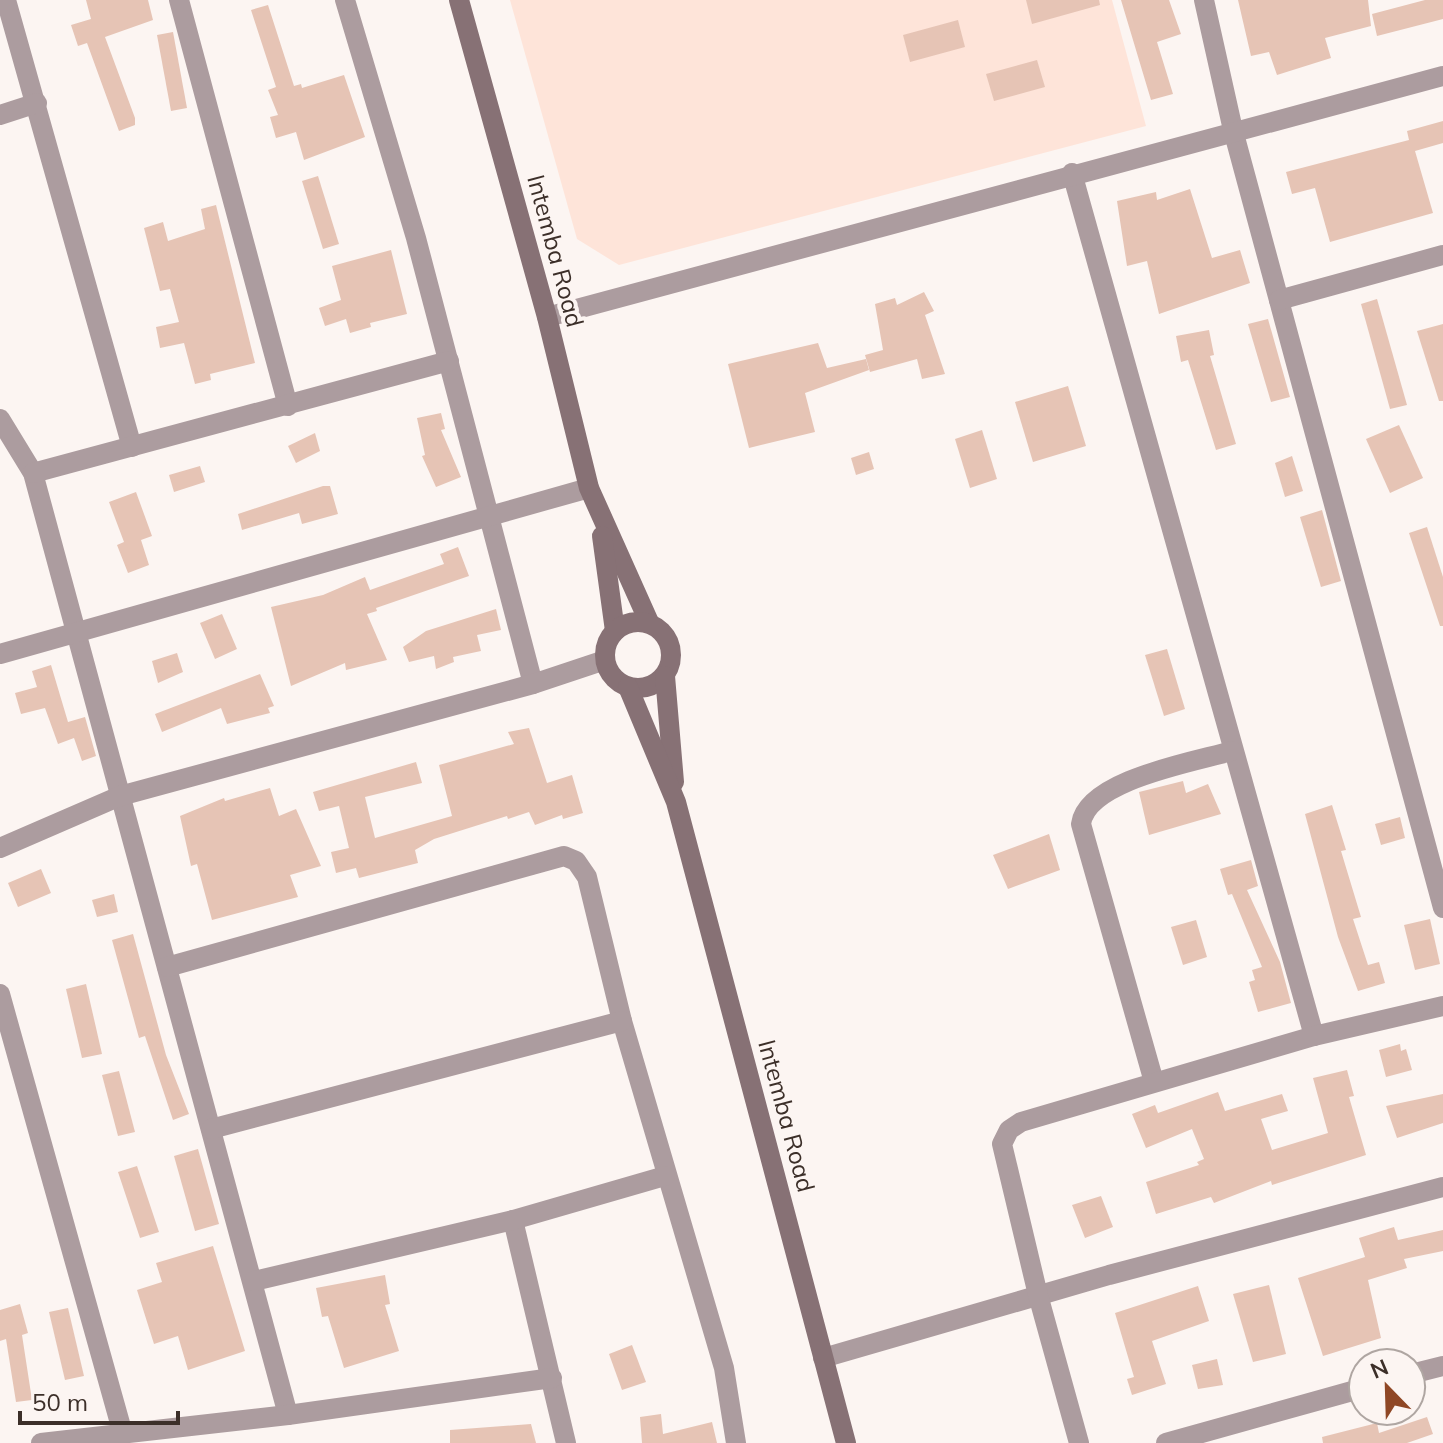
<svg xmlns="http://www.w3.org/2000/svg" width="1443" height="1443" font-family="Mulish,sans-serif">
  <rect width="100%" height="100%" fill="#fcf5f2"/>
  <path fill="#fee4d9" d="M510,0H1112L1146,126L619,265L577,239Z"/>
  <g fill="#e6c4b5">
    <path d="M86,0H148L153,20L105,37L135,118V125L119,131L87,43L78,46L71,25L91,19Z"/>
    <path d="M1026,0H1099L1100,5L1032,24Z"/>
    <path d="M1121,0H1169L1181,34L1157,42L1173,94L1151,100Z"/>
    <path d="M1238,0H1368L1371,26L1325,38L1331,58L1277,75L1269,52L1251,56Z"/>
    <path d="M1425,0H1443V19L1377,36L1372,14Z"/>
    <path d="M268,5L294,86L301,84L302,88L344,75L365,137L304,160L296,132L276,138L270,117L278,115L268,90L276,87L251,10Z"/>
    <path d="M958,20L965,47L910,62L903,35Z"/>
    <path d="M173,32L187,108L171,111L157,35Z"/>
    <path d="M1037,60L1045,87L994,101L986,74Z"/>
    <path d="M1443,121V143L1415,151L1433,213L1330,242L1315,188L1292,194L1286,172L1409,140L1407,131Z"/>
    <path d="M318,176L339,244L323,249L302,181Z"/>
    <path d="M1190,189L1212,258L1240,250L1250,283L1159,314L1147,261L1127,266L1117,201L1156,192L1157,200Z"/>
    <path d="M216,205L255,363L210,374L211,380L195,384L184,343L160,348L156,327L179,322L170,289L160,291L144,228L163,222L168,241L205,229L201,209Z"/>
    <path d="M391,250L407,314L370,323L371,327L350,333L346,319L325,326L319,308L341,300L332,266Z"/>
    <path d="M924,292L934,311L925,315L945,374L922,379L917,359L870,372L865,355L883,350L875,304L895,298L897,305Z"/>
    <path d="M1377,299L1407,405L1390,409L1361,304Z"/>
    <path d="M1268,319L1290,397L1271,402L1248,324Z"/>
    <path d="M1443,324V401H1439L1417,331Z"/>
    <path d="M1209,330L1214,355L1210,356L1236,444L1216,450L1188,360L1181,362L1176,336Z"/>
    <path d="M818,343L827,368L866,359L869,370L805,393L815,432L749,448L728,364Z"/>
    <path d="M1068,386L1086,446L1033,462L1015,402Z"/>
    <path d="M441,413L445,429L441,430L461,477L436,487L422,456L425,455L417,418Z"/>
    <path d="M1399,425L1423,478L1390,493L1366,439Z"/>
    <path d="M982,430L997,479L970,488L955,439Z"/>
    <path d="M315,433L320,451L296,463L288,446Z"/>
    <path d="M869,452L874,469L856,475L851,458Z"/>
    <path d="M1292,456L1303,491L1285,497L1275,463Z"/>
    <path d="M200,466L205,482L174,492L169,475Z"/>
    <path d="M323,486H330L338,514L302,524L299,513L242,530L238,514Z"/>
    <path d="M136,492L152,536L141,540L149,565L128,573L117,545L124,542L109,502Z"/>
    <path d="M1322,510L1341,581L1321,587L1300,517Z"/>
    <path d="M1427,527L1443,577V626H1440L1409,533Z"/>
    <path d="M458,547L469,576L376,608L377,611L367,614L387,660L346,670L345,663L291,686L271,607L323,595L365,577L370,590L444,564L440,554Z"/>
    <path d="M496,609L501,630L477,635L481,651L453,657L454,662L436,669L434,656L409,662L403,647L426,631Z"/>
    <path d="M222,614L237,649L215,659L200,623Z"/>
    <path d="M1167,649L1185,709L1164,716L1145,655Z"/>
    <path d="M177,653L183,672L158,683L152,661Z"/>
    <path d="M51,665L68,722L85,717L96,756L82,761L74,738L58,744L45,708L21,714L15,693L37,687L32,671Z"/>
    <path d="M260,674L274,706L268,708L270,713L227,724L221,708L162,732L155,714Z"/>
    <path d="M529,728L547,783L572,775L583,813L563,819L562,815L535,825L529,812L508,819L507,816L434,839L415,850L418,863L359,878L356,868L336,873L331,852L349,848L339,806L319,811L313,792L416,762L422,783L365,797L375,838L452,816L439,765L514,744L508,732Z"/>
    <path d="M1183,781L1186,793L1208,784L1221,814L1149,835L1139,792Z"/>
    <path d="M270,788L279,816L296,809L321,866L290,875L298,897L212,920L197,864L191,866L180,816L224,798L225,801Z"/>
    <path d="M1332,805L1346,850L1341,851L1361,917L1353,919L1368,965L1379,962L1385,983L1358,991L1338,937L1305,814Z"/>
    <path d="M1400,817L1405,838L1381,845L1375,824Z"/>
    <path d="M1049,834L1060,870L1008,889L993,855Z"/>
    <path d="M1251,860L1258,886L1247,890L1280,962L1291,1003L1258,1012L1249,982L1255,980L1252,970L1262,967L1232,894L1228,895L1220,869Z"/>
    <path d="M41,869L51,893L18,907L8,883Z"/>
    <path d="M114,894L118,912L97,917L92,900Z"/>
    <path d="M1430,919L1440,964L1415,970L1404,925Z"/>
    <path d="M1196,920L1207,957L1183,965L1171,927Z"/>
    <path d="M133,934L166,1055L189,1114L173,1120L145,1036L139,1038L112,940Z"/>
    <path d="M86,984L102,1054L82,1058L66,989Z"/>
    <path d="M1400,1044L1401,1051L1406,1049L1412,1070L1386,1077L1379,1050Z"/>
    <path d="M1347,1070L1354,1096L1349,1097L1366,1155L1272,1185L1271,1181L1214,1203L1211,1197L1156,1214L1146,1182L1199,1165L1197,1162L1204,1159L1192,1129L1146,1148L1132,1114L1155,1105L1158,1113L1218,1092L1225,1111L1282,1094L1288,1111L1261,1119L1272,1150L1328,1133L1313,1078Z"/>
    <path d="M119,1071L135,1132L118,1136L102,1075Z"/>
    <path d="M1443,1094V1123L1397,1138L1386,1106Z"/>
    <path d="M198,1149L219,1224L195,1231L174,1156Z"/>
    <path d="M137,1166L159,1232L140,1238L118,1172Z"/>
    <path d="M1101,1196L1113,1227L1085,1238L1072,1205Z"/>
    <path d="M1394,1227L1398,1240L1443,1230V1251L1404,1259L1407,1268L1368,1280L1381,1338L1323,1356L1298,1278L1365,1257L1359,1238Z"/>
    <path d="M213,1246L245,1351L188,1370L178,1336L154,1344L137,1290L162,1282L156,1263Z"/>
    <path d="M385,1275L390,1304L385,1305L399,1351L344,1368L328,1316L322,1317L316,1288Z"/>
    <path d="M1269,1285L1286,1354L1253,1362L1233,1294Z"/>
    <path d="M1198,1286L1209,1321L1152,1341L1166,1384L1132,1395L1127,1379L1134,1377L1115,1313Z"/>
    <path d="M20,1304L28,1333L22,1335L32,1400L16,1402L6,1339L0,1341V1310Z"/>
    <path d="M68,1308L84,1376L65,1380L49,1312Z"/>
    <path d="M632,1345L646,1382L622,1390L609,1354Z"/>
    <path d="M1217,1359L1223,1385L1198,1389L1192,1365Z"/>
    <path d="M661,1414L663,1434L712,1422L717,1443H642L640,1417Z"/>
    <path d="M1427,1417L1433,1434L1407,1443H1323L1322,1437L1377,1423L1379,1433Z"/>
    <path d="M531,1424L536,1443H450V1430Z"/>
  </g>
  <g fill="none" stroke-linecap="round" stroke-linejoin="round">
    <g stroke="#ac9c9f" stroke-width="20">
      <path d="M6,0L132,447"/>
      <path d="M179,0L288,406"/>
      <path d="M345,0L416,238L533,684"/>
      <path d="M1204,0L1233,130L1443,908"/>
      <path d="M0,115L37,103"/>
      <path d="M1072,173L1314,1036"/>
      <path d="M1279,300L1443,255"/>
      <path d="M547,317L1443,76"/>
      <path d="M0,419L33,473L288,1415"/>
      <path d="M33,473L449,361"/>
      <path d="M0,654L589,488"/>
      <path d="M0,848L120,796L533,684L605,660"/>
      <path d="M167,967L564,856L576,861L587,877L622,1021L724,1368L736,1443"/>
      <path d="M0,994L123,1434"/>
      <path d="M1154,1082L1081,824C1087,780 1194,762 1232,751"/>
      <path d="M211,1129L622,1021"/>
      <path d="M513,1220L566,1443"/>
      <path d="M254,1281L513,1220L665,1176"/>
      <path d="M823,1358L1109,1275L1443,1187"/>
      <path d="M1411,1374L1443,1366"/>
      <path d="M41,1443L288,1415L552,1378"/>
      <path d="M1079,1443L1038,1295L1002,1144L1009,1130L1021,1122L1314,1036L1443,1006"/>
      <path d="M1166,1443L1363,1388"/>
    </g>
    <g stroke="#877175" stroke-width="20">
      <path d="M459,0L547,317L589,488L649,622"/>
      <path d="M602,536L615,631"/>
      <circle cx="638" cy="655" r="33"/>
      <path d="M665,676L674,782"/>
      <path d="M628,687L676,802L846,1443"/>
    </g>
  </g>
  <g text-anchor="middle" stroke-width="8" stroke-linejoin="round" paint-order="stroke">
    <g font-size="24" fill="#3c2f29" stroke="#fcf5f2">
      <text transform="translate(555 251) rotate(75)" y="8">Intemba Road</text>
      <text transform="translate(786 1116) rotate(75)" y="8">Intemba Road</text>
    </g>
  </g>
  <g transform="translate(1387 1387) rotate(337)"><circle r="38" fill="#fcf5f2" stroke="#afa6a2" stroke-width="2"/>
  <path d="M0-6L14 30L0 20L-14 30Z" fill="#8f4725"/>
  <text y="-12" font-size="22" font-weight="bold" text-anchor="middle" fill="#3c2f29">N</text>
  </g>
  <path d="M20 1411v12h158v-12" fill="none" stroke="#3c2f29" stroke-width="4"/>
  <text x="32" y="1411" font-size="24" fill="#3c2f29" stroke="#fcf5f2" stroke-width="6" paint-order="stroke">50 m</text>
</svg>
